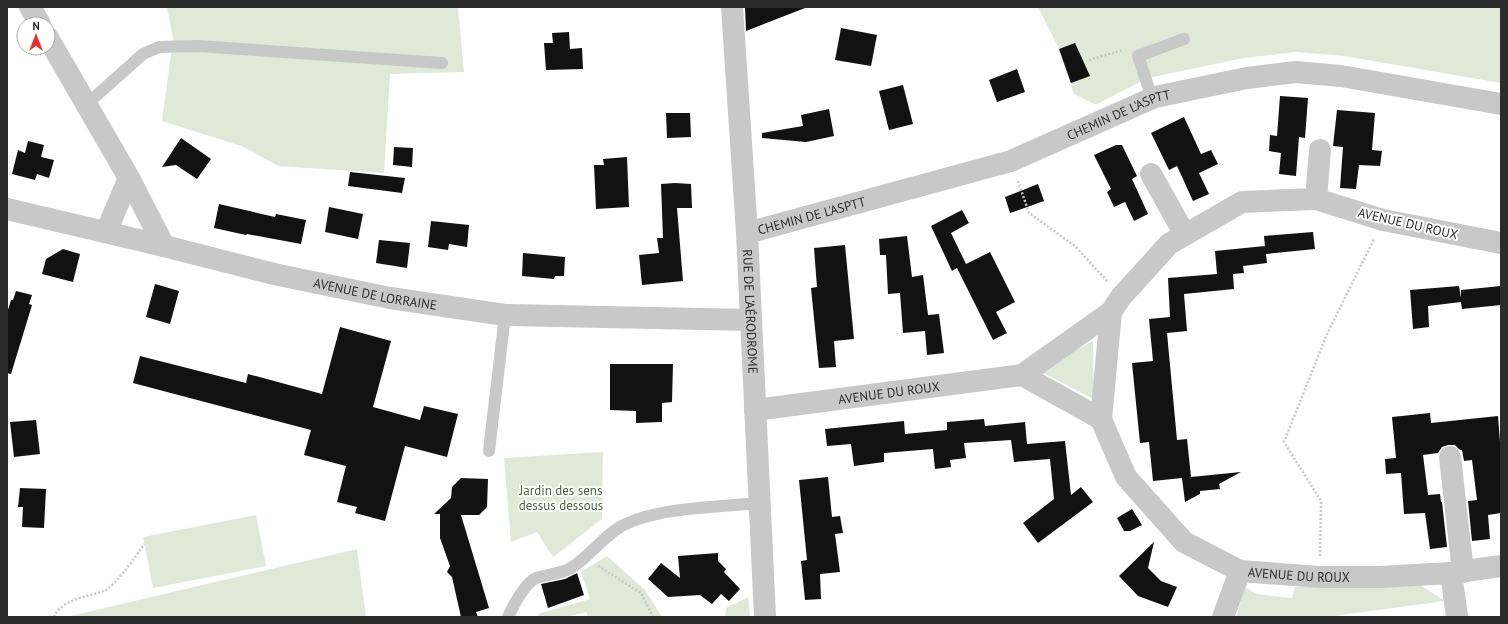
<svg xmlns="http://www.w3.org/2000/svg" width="1508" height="624" font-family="'PT Sans',sans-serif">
  <rect width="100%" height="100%" fill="#fff"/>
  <g fill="#e0e9d8">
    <path d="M167,7H458L464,72L390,74L384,173L278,166L244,147L162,121L173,39Z"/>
    <path d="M1038,7H1501V83L1344,56L1296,52L1244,58L1148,78L1097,104H1094L1074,94L1058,47Z"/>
    <path d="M1093,341L1094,399L1037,370Z"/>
    <path d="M603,452L602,519L553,557L537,532L511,542L504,458Z"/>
    <path d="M256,515L266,566L153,588L143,537Z"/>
    <path d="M357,549L366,617H66Z"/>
    <path d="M607,556L645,590L662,617H588L586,612L566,617H539L538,614L590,599L581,572Z"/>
    <path d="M1420,585L1445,601L1326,617H1236L1245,587L1257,594L1292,598L1295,587Z"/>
    <path d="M748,597L750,617H725L726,608Z"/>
  </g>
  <g fill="#121212">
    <path d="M745,7H805V8L746,31Z"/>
    <path d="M841,28L877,35L871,66L835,60Z"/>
    <path d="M569,32L570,49L582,48L583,69L546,70L544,43H553L552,33Z"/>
    <path d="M1075,43L1090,76L1071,83L1059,49Z"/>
    <path d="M1017,69L1025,92L997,102L989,80Z"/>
    <path d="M903,85L913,124L889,130L879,91Z"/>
    <path d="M1280,96L1308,98L1305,138L1299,137L1296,176L1279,174L1281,153L1269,151L1270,135L1277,136Z"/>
    <path d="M829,109L834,136L806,142L762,138V133L803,126L801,115Z"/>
    <path d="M1337,110L1375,113L1372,150L1382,151L1380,166L1359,165L1356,189L1340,188L1343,147L1333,146Z"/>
    <path d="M666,113H690L691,137L667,138Z"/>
    <path d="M1184,117L1201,154L1211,150L1218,164L1199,173L1209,194L1193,201L1177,166L1169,170L1151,133Z"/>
    <path d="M181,138L211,159L197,179L176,165L162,167Z"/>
    <path d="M28,141L44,145L41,157L54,160L49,178L37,174L35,180L12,174L18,150L25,153Z"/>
    <path d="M1116,145H1122L1137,176L1132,179L1148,214L1134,221L1125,202L1114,207L1107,192L1111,189L1094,155Z"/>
    <path d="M394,147L413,148L412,167L393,165Z"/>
    <path d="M627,157L629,207L596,209L594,165H604L603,159Z"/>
    <path d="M350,172L405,178L402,193L348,186Z"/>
    <path d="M675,183L691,184L692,208H677L683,281L642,285L639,255L659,253L657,238H663L661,184Z"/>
    <path d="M1038,184L1044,201L1010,213L1005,197Z"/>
    <path d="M219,204L275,217L276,214L306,220L301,244L247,234L246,235L214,228Z"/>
    <path d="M329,207L363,214L358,239L325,232Z"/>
    <path d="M962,210L969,223L951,233L966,264L990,252L1015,302L996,312L1007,333L993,340L957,268L952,271L931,226Z"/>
    <path d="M431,221L469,225L467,247L449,244L448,250L428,247Z"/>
    <path d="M1313,232L1315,249L1266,254L1267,263L1243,266L1244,273L1233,274L1234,289L1184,294L1187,331L1167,333L1177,440L1187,439L1191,477L1241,472L1219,484L1220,489L1200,491V494L1185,502L1182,478L1153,481L1149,442L1140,443L1132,363L1153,361L1149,319L1170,317L1168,278L1217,274L1215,251L1265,246V247L1264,236Z"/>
    <path d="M907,236L912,277L923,275L928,315L939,314L944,353L927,355L925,331L903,333L900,293L888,294L886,255H880L879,239Z"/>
    <path d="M379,240L410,243L407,268L376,263Z"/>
    <path d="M845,245L854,339L834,341L836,367L819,368L811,288L817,287L814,248Z"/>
    <path d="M63,249L80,254L73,282L42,274L46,259Z"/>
    <path d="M523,253L565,257L564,276H555L554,279L522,276Z"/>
    <path d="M155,284L179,291L170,324L146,317Z"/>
    <path d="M1459,286L1461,298V290L1501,286V305L1462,309L1461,302L1428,306L1429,327L1413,329L1410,290Z"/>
    <path d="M16,291L32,295L29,304L32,305L11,374L7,373V313L11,300H13Z"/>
    <path d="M340,327L391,341L373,407L420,420L424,406L458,414L447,457L405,446L385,521L355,513L357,507L337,502L346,466L304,455L311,430L133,383L140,356L246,383L248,374L322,394Z"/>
    <path d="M610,364H673L672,402L662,403V422L636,423V411L610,410Z"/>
    <path d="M1430,413L1431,423L1498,416L1501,455V513L1488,515L1490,539L1472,541L1468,501L1477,500L1472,460L1464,461L1462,450H1460L1455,445H1448L1442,447L1438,453L1423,455L1428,495L1440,494L1441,502H1442L1447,547L1430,549L1425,513L1404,514L1401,473L1386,474L1385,459L1396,458L1392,417Z"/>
    <path d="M984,419L985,426L1025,422L1027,444L1065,441L1071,495L1081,487L1093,502L1038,543L1023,523L1054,499L1050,459L1014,462L1011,440L964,443L966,458L950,460L951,467L935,469L933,449L884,453V462L854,466L851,444L827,446L825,429L904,421L905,434L947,430V422Z"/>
    <path d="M36,420L40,454L14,457L10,422Z"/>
    <path d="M828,477L832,517L840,516L843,533L835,534L840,572L820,574L821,599L805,600L801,561L807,560L799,480Z"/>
    <path d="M461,478L488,479L487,507L479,515H461L489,608L476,612L478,617H461L452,577L447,572L450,566L440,538V514H434L451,498L452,487Z"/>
    <path d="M20,488L46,489L44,528L22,527L23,507H18Z"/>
    <path d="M1132,509L1142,525L1130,531H1124L1117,518Z"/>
    <path d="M1154,542L1148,568L1161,581L1177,587L1168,607L1138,596L1119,576Z"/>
    <path d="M718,553V561L726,569L724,572L740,589L729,601L721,594L712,604L700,595L668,597L648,579L661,563L680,578L678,556Z"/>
    <path d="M577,573L584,595L548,608L541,584L565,579Z"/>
  </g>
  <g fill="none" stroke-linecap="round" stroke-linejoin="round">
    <g stroke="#c8c8c8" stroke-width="2.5" stroke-dasharray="2 2" stroke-linecap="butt">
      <path d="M1089,60L1123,50"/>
      <path d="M1018,181L1029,213L1075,246L1108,282"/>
      <path d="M1320,556L1321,501L1284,442L1327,334L1374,239"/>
      <path d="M598,566L641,593L653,617"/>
      <path d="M54,617C61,599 88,597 104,591C114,587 138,554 144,544"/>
    </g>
    <g stroke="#c8c8c8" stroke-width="12">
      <path d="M1152,98L1138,56L1184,39"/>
      <path d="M87,104L143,54L159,47L198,46L442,63"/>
      <path d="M489,451L505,315"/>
      <path d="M508,617C513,606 525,583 536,578C548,574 561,574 571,568C589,557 603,537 620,527C655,507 719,507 759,503"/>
    </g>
    <g stroke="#c8c8c8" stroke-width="22">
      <path d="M30,7L40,24"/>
      <path id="s1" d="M732,7L747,233L765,617"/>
      <path d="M48,38L129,178L164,246"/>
      <path d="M1151,174L1185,235"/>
      <path d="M1316,199L1320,150"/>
      <path id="s2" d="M7,209L164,246L274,274L390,298L505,315L751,320"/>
      <path d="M106,232L129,178"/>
      <path id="s3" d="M747,233L1011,161L1155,97L1247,78L1296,72L1341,76L1501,104"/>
      <path id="s4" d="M1501,243L1383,220L1316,199L1242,202L1169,244L1121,297L1111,312L1101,419L1126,477L1184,542L1240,571L1320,577H1379L1451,573L1501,566"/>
      <path d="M1022,375L1101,419"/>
      <path id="s5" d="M755,410L1022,375L1111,312"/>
      <path d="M1450,457L1463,572"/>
      <path d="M1451,573L1457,617"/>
      <path d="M1223,617L1240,571"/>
    </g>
  </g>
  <g text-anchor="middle" stroke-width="4" stroke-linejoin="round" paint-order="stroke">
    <g font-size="13" fill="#2b2b2b" stroke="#fff">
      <text dy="5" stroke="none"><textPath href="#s3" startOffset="391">CHEMIN DE L'ASPTT</textPath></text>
      <text dy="5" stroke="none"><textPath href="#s3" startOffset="67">CHEMIN DE L'ASPTT</textPath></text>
      <text transform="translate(1408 223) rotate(13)" y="5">AVENUE DU ROUX</text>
      <text dy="5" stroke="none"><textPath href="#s2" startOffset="378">AVENUE DE LORRAINE</textPath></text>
      <text dy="5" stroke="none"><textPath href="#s1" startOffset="305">RUE DE L'AÉRODROME</textPath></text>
      <text dy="5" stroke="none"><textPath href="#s5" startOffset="135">AVENUE DU ROUX</textPath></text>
      <text dy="5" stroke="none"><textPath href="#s4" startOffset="818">AVENUE DU ROUX</textPath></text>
    </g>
    <g font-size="13" fill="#4a663a" stroke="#fff">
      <text x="561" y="495">Jardin des sens<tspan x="561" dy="15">dessus dessous</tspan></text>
    </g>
  </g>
  <rect width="1508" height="624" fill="none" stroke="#2b2b2b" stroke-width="16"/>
  <g transform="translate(36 36)"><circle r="19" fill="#ffffff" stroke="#aaaaaa"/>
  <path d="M0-3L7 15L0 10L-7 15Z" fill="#e3322d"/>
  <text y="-6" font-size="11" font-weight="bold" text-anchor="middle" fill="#2b2b2b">N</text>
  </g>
</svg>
